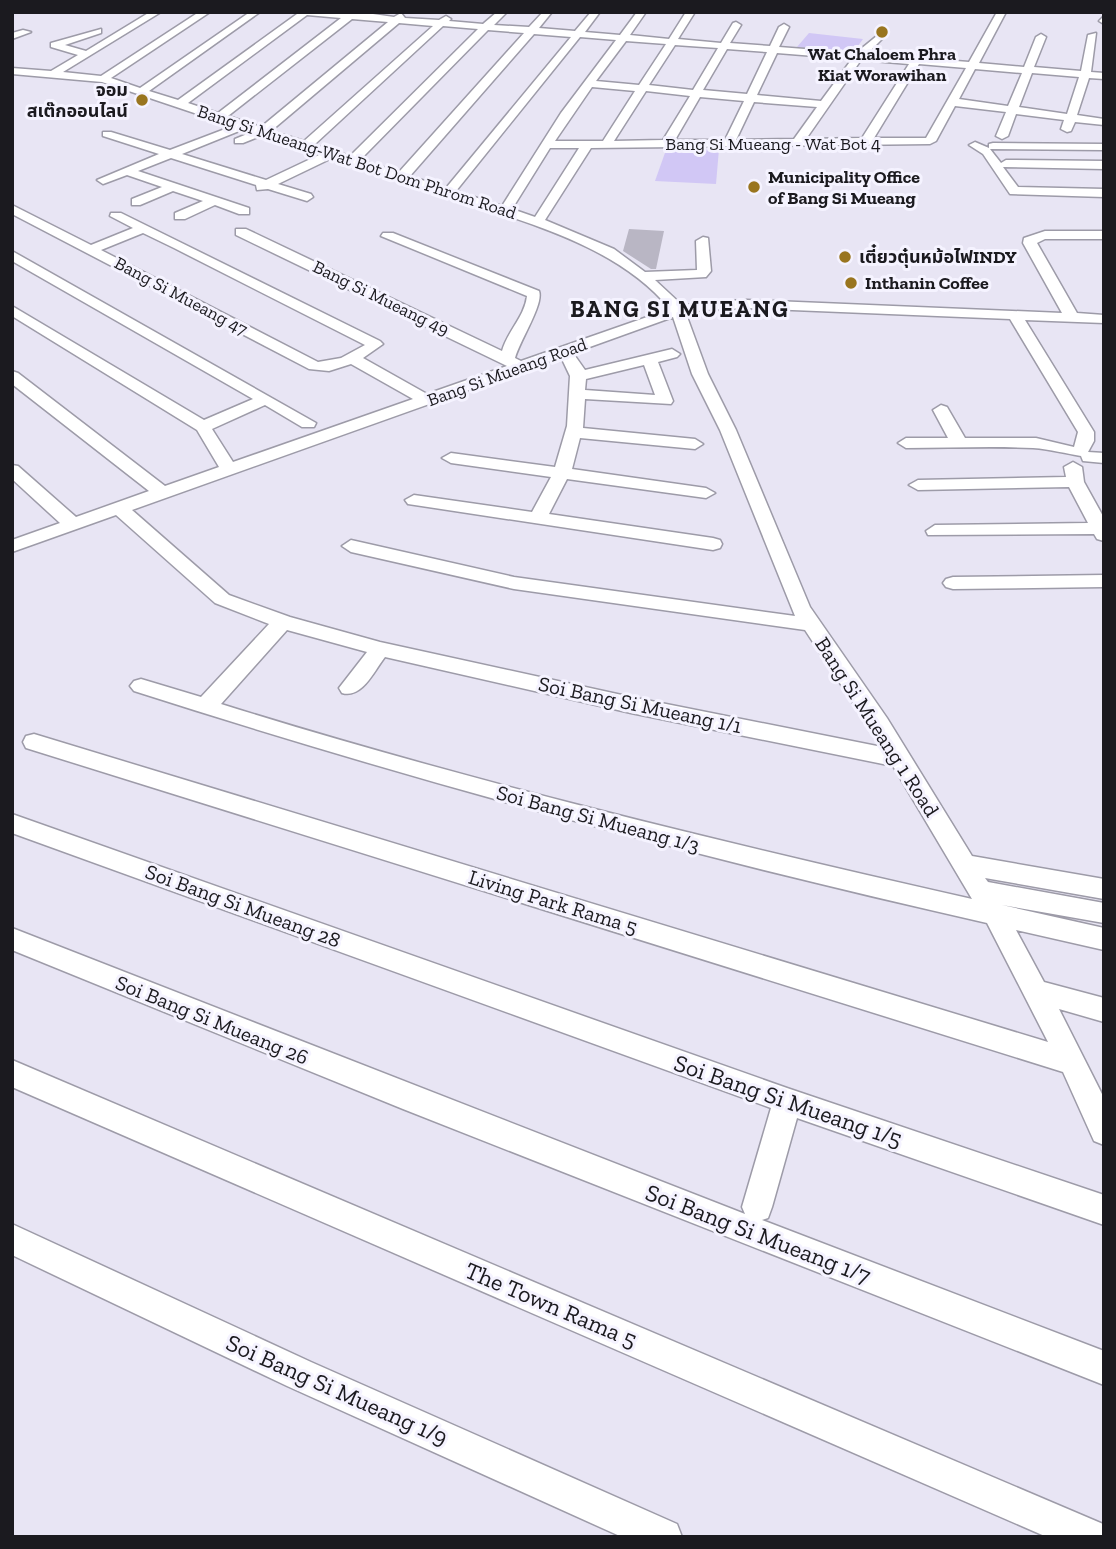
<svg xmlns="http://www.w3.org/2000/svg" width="1116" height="1549" font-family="'Zilla Slab','Noto Sans Thai',serif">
  <rect width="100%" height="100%" fill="#e8e5f4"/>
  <g fill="#d1c7f5">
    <path d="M809,33L863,39L852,54L797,47Z"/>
    <path d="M719,149L716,184L655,181L666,150Z"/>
  </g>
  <path fill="#b9b6c4" d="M629,229L664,231L656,269H651L623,251Z"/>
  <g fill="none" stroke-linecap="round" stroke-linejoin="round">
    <g stroke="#9d9ba8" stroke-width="3">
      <g id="minor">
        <path d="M150,12H161L63,72L101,76L199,12H210L111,78L140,88L250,12H260L149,91L178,100L297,14L295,12H359L394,17L401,13L405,18L439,20L446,16L451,19L449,21L483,24L497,12H507L494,25L529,27L543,12H552L539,28L575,31L591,12H600L585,32L620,35L637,12H646L630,35L669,39L686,12H695L678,39L721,43L733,23L736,22L741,25L730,43L770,46L779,27L784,24L789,27L779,47L856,53L878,35L883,38L867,54L969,62L997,12H1006L979,63L1024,67L1036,37L1041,34L1046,37L1034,67L1081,71L1088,35L1096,33L1091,72L1104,73V79L1089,78L1077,115L1104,119V125L1075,122L1071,131L1067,132L1061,129L1064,120L1016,114L1008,136L1002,139L996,136L1006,112L955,106L936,141L930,144L591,148L545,220L614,249L645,272L697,270L696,241L703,237L708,238L711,271L706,277L655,280L683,306L703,302L747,300L1062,313L1023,243L1024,238L1045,231H1104V239H1045L1037,243L1077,313L1104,315V323L1025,320L1094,432V441L1088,452L1104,453V463L1083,461L1081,456C1067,454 1050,449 1033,448C991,446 948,448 906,448L898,443L906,438H948L933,410L941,405L947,407L965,438H1036L1074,447L1078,432L1010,319L747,308L703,310L686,314L708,374L736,430L810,607L887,718L972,856L1104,879V899L985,878L988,882L1104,903V923L1002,905L1104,928V950L1016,930L1044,982L1104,998V1022L1059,1009L1104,1098V1145L1094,1141L1063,1072L26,748L23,742L26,736L34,734L1048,1042L987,923C699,858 414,781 134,691L130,686L134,681L141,679L201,697L269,624L215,603L116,515L12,552V540L60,523L12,479V465L18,466L76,517L149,491L12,384V371L18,373L165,486L219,467L197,430L12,316V306L204,420L253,399L12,261V251L316,423L314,427H302L265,405L212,429L233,462L413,399L351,364L329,371L309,369L12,214V205L91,245L133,228L110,216L111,213H121L380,341L383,344L363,358L427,394L507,366L236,235V229H246L502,351C507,332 525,316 527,296L381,236L383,233H393L539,291C544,304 520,340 515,358L521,361L670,309C620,249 540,227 469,203C423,188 377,173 332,158L278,184L311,194L313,197L307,201L268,189L257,190L256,185L171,158L138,171L249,208V214H239L215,205L185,219H175V213L203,201L173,191L140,205H132V199L162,187L127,175L103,184L97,180L159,154L103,136V132H111L170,150L233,126L102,82L12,74V68L51,71L78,55L51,47V43L101,29V33L65,45L86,51ZM307,15L341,18L218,113L188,103ZM352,19L388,22L261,127L228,116ZM399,23L433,26L304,141L271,131ZM443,26L478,29L350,156L314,145ZM488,30L524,33L399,172L360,160ZM534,34L571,37L446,188L410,176ZM580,37L616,40L561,113L502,206L456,191ZM626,41L666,44L639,85L596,81ZM675,45L718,48L693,90L649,85ZM727,49L767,52L747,94L703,90ZM777,53L852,59L821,101L757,95ZM861,60L909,64L862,138L806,139ZM919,64L966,68L926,138H874ZM975,69L1022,73L1008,106L959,99ZM1032,73L1079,77L1067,114L1019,107ZM592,87L635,91L603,141H555ZM646,91L690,96L663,140L614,141ZM700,97L744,101L725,140H675ZM754,102L817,107L794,139L736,140ZM244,129L252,132L235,139V143H243L263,135L321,154L266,180L182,154ZM550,148H579L535,217L512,209ZM143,233L174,248L365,345L341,358L318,362L101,250ZM673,317L692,374L720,430L795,616L514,577L351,540L342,546L351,552L514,589L805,630L882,747L631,697L380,642L290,617L229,595L132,510L561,357L570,376L567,426L555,467L451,453L442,458L451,463L551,477L532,512L414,495L405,500L408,504L713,550L720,548L722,544L720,540L713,538L549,514L567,479L706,498L715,493L706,488L572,469L580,438L695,449L703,444L695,439L583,428L585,399L671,404L673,401L658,362L677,357L680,354L672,349L585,370L573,353ZM644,365L655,395L585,390L586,379ZM287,630L367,652L339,688L342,693C362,699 374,671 385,657L631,713L893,766L972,899C720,842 468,781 221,704Z"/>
        <path d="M1104,16V24L1099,21Z"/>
        <path d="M23,30L31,32L12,39V33Z"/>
        <path d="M975,142L989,148V144L993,143L1104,144V150L990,149L1001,163L1006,160L1104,161V169L1003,167L1018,187L1104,189V197L1010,194L983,154L969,145Z"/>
        <path d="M1073,462L1082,467L1084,482L1104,518V541L1097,539L1094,534L928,535L926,531L935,525L1088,523L1069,487L918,490L909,485L918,480L1066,477L1064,467Z"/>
        <path d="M1104,575V587L953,589L946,587L943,583L946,579L953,577Z"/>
        <path d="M12,814L787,1088L1104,1195V1225L797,1118L772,1207L768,1218L762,1220L1104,1351V1385L403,1109L12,950V928L745,1214L742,1207L771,1108L12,833Z"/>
        <path d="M12,1060L1103,1524L1104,1537H1047L12,1087Z"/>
        <path d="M12,1224L311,1362L677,1524L682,1537H622L287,1386L12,1255Z"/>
      </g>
    </g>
    <use href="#minor" fill="#fff" fill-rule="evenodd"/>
  </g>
  <g fill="#99751f" stroke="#f5f3ff" stroke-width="2.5">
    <circle cx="882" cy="32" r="7"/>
    <circle cx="142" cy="100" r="7"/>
    <circle cx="754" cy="187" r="7"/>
    <circle cx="845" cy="257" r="7"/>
    <circle cx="851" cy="283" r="7"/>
  </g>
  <g text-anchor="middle" stroke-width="6" stroke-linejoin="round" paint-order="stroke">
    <g font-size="18" font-weight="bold" fill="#1b1a1f" stroke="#f5f3ff" text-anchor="start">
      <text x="882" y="60" text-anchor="middle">Wat Chaloem Phra<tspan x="882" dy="21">Kiat Worawihan</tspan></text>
      <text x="128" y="96" text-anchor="end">จอม<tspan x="128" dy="21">สเต๊กออนไลน์</tspan></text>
      <text x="768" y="183">Municipality Office<tspan x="768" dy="21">of Bang Si Mueang</tspan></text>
      <text x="859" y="263">เตี๋ยวตุ๋นหม้อไฟINDY</text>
      <text x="865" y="289">Inthanin Coffee</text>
    </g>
    <g font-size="18" fill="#1b1a1f" stroke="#f5f3ff">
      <text x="773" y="150">Bang Si Mueang - Wat Bot 4</text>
      <text transform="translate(357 162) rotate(18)" y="6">Bang Si Mueang-Wat Bot Dom Phrom Road</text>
      <text transform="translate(181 296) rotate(28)" y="6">Bang Si Mueang 47</text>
      <text transform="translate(381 298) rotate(26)" y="6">Bang Si Mueang 49</text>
      <text transform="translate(507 372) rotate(-20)" y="6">Bang Si Mueang Road</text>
    </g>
    <g font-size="21" fill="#1b1a1f" stroke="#f5f3ff">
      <text transform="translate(640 705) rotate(12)" y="7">Soi Bang Si Mueang 1/1</text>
      <text transform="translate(877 727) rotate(57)" y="7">Bang Si Mueang 1 Road</text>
      <text transform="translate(598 819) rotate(15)" y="7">Soi Bang Si Mueang 1/3</text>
      <text transform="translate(553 902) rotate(17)" y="7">Living Park Rama 5</text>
      <text transform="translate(243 906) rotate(20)" y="7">Soi Bang Si Mueang 28</text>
      <text transform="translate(212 1020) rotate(22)" y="7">Soi Bang Si Mueang 26</text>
    </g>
    <g font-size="23" font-weight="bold" letter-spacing="2" fill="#1b1a1f" stroke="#f5f3ff">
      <text x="680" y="317">BANG SI MUEANG</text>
    </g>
    <g font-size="24" fill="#1b1a1f" stroke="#f5f3ff">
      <text transform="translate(788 1101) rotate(19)" y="8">Soi Bang Si Mueang 1/5</text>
      <text transform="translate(758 1234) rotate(21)" y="8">Soi Bang Si Mueang 1/7</text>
      <text transform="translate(551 1305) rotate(23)" y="8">The Town Rama 5</text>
      <text transform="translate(337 1390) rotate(24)" y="8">Soi Bang Si Mueang 1/9</text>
    </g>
  </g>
  <rect width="1116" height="1549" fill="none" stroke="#1b1a1f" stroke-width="28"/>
</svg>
